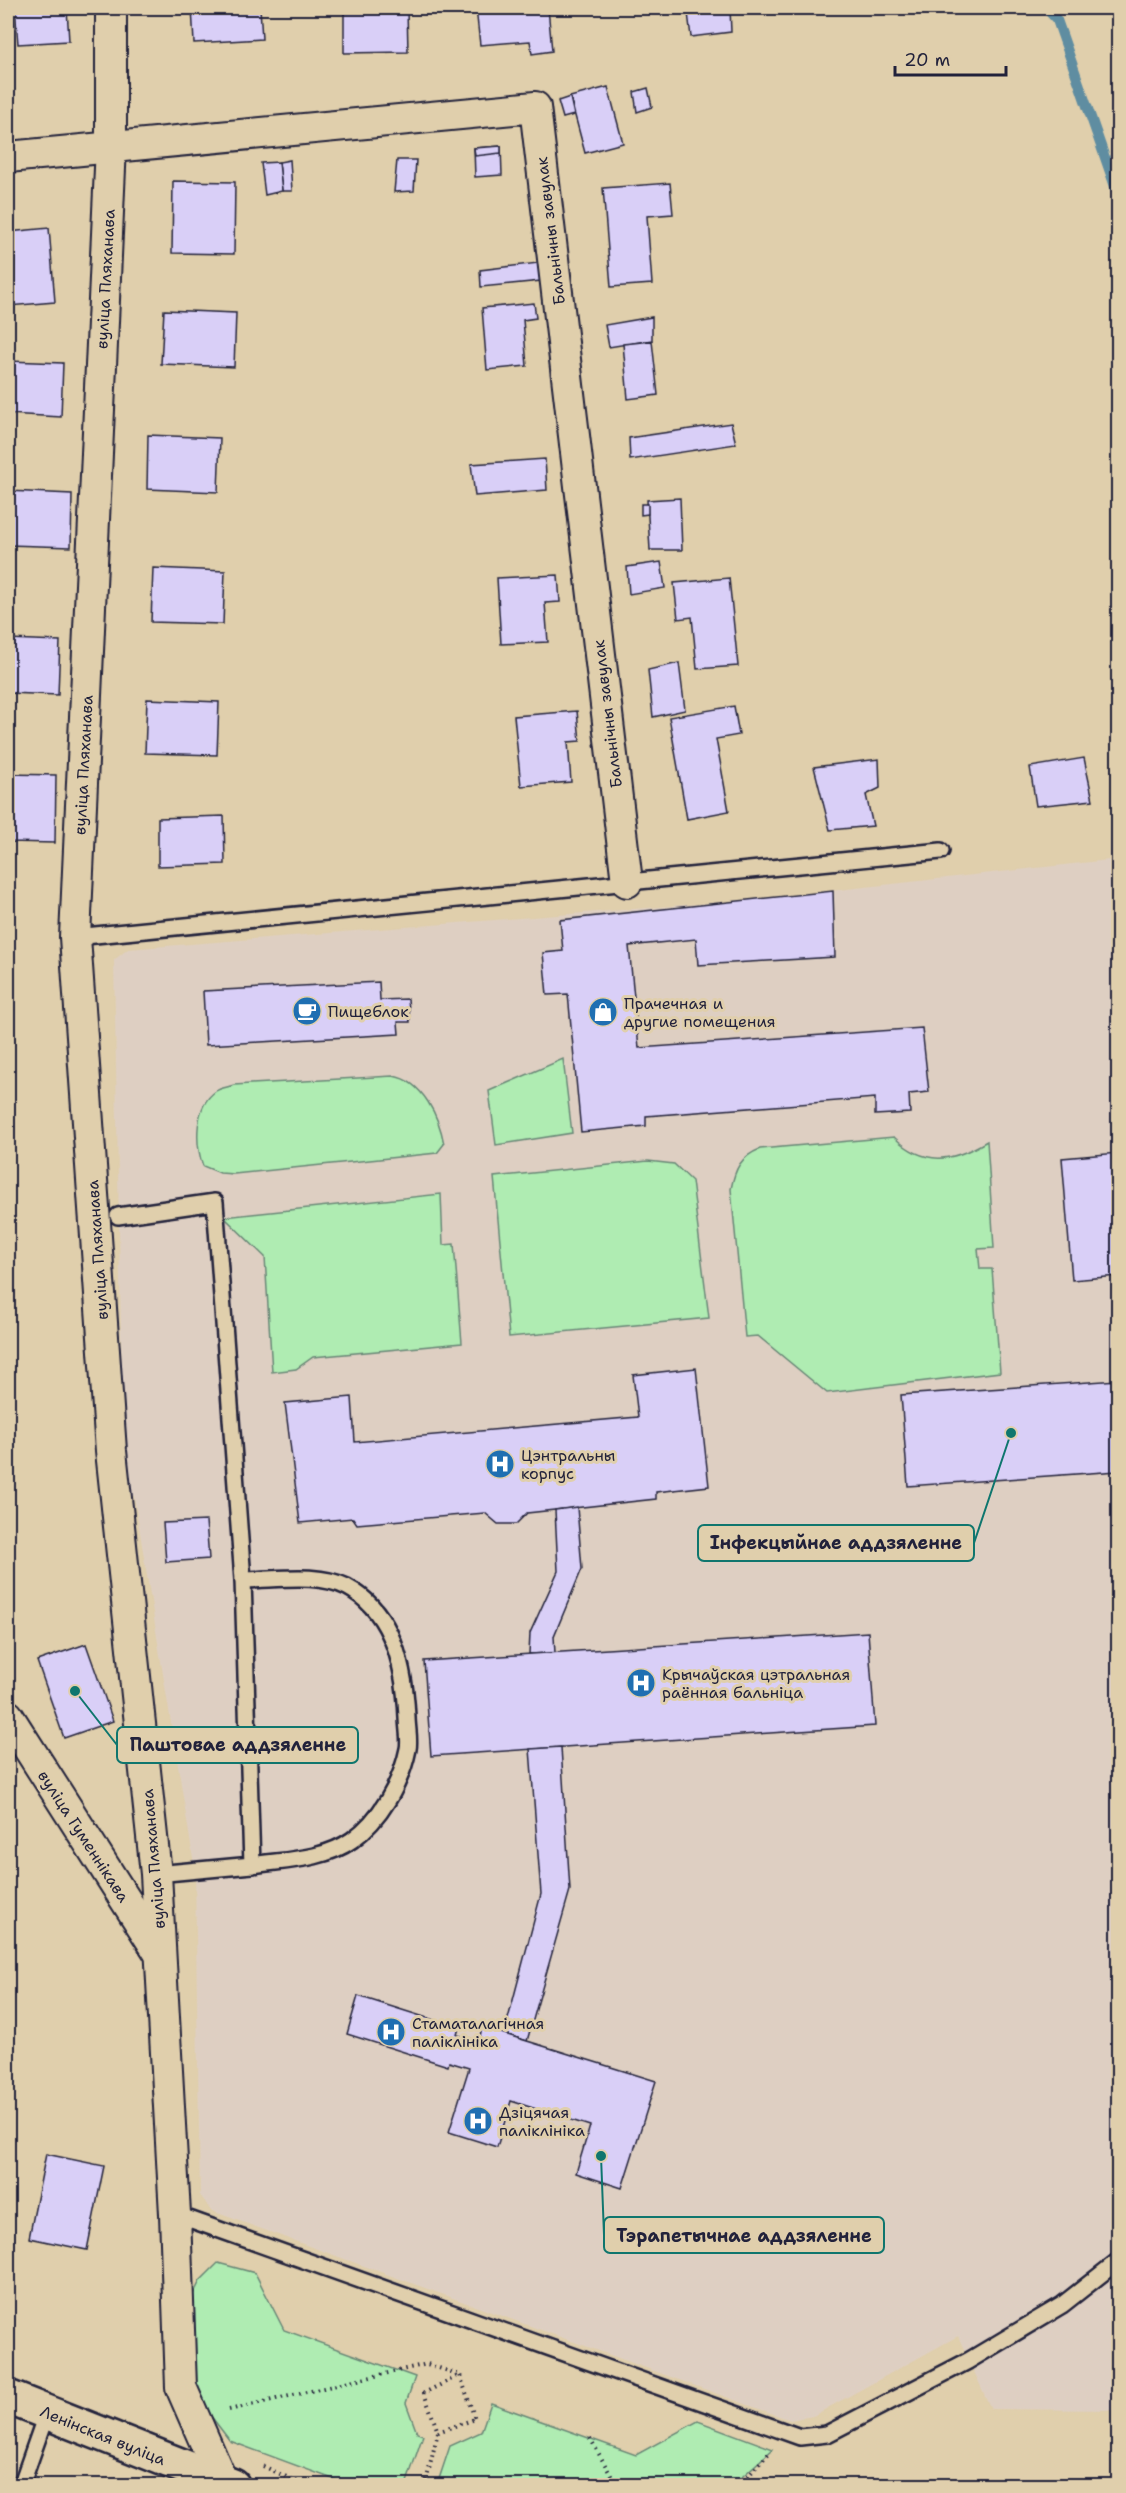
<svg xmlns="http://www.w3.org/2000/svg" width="1126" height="2493" font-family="'Shantell Sans',sans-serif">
  <rect width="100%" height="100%" fill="#e0cfac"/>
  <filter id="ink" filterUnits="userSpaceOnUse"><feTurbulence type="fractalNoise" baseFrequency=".0167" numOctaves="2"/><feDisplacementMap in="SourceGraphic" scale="12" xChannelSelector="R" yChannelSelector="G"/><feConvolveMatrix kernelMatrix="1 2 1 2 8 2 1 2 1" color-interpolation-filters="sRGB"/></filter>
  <g filter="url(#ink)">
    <path fill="#decfc2" d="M1118,859V2410L991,2409L958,2336L813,2416L790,2420L212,2211L200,2195L195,1870L134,1496H124L114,960L128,949L748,900Z"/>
    <g fill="#afecb2" stroke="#688776" stroke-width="1.5">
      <path d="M563,1059L572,1133L496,1145L489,1091Z"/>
      <path d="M393,1076C423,1081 439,1117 444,1144L437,1153L234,1174L220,1173L203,1166C195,1144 194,1106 216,1091C220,1088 229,1087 234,1085Z"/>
      <path d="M894,1137C925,1167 952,1162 987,1141L994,1248L978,1249L980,1269H992L1000,1372L827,1393L758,1336L745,1337L731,1189C735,1169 740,1157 760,1149Z"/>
      <path d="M648,1161L674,1164L692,1181L709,1318L509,1337L494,1177Z"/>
      <path d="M441,1194L443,1245L454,1244L462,1343L313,1357L296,1369L272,1372L265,1257L224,1217Z"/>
      <path d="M218,2263L255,2273L284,2330L415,2377L406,2403L417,2433L423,2435L406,2485H349L230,2441L197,2398L193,2295L200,2281Z"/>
      <path d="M491,2403L636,2455L698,2421L773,2449L733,2485H437L450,2446L481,2432Z"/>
    </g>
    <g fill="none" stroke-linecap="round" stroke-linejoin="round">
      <path stroke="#5f8da1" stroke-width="10" d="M1046,8L1057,20L1118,195"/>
    </g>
    <g fill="#d9cff7" stroke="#22223b" stroke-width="1.5">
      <path d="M15,8H67L69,41L18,44Z"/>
      <path d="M192,8H260L262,39L194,43Z"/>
      <path d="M344,8H407L408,52L344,53Z"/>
      <path d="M476,8H548L552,51L532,54L530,41L480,45Z"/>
      <path d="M677,8H730L731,32L691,37L688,13L678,14Z"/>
      <path d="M608,87L623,143L585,153L570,97Z"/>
      <path d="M648,88L652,107L637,112L634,92Z"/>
      <path d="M570,97L574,115L563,118L558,101Z"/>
      <path d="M501,146L502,175L475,177L474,148Z"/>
      <path d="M501,146V153L475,156L474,148Z"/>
      <path d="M290,160L292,191H282L279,162Z"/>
      <path d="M397,160H416L414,191L394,192Z"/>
      <path d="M279,162L282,191L265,195L261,163Z"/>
      <path d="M173,181L235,182L234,254L172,253Z"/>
      <path d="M670,183L673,214L647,216L652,284L611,287L603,188Z"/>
      <path d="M49,228L55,302L8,306V232Z"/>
      <path d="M538,263L541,281L481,287L480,270Z"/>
      <path d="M534,303L536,318L523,320L527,366L487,370L482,308Z"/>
      <path d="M164,310L236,313L234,367L161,364Z"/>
      <path d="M652,317V340L609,347L605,325Z"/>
      <path d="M652,341L658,395L628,399L623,344Z"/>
      <path d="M8,361L63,363L61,417L8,414Z"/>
      <path d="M731,423L736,444L630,460L629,438Z"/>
      <path d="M148,435L220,438L218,492L147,489Z"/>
      <path d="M545,459L547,490L475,496L471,464Z"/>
      <path d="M8,491L72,494L71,547L8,545Z"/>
      <path d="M680,498L682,550H650L647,500Z"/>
      <path d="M641,504H648V514L641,515Z"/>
      <path d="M661,562L665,588L629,594L627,567Z"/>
      <path d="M153,568L225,571L223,624L151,622Z"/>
      <path d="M558,575L560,602L545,603L548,642L501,644L497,578Z"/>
      <path d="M729,578L738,666L697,669L692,617L678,619L674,583Z"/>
      <path d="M8,639L60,641L58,695L8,693Z"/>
      <path d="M679,663L685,710L653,717L648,670Z"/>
      <path d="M147,699L219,702L217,755L145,753Z"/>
      <path d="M734,706L739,735L716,739L729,811L687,819L669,717Z"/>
      <path d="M577,711L580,741L568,742L571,782L521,786L514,716Z"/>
      <path d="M1084,758L1093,800L1036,806L1030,767Z"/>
      <path d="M879,759L880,788L866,795L873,826L830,830L814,767Z"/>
      <path d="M8,774L56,775L55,843L8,842Z"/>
      <path d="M224,816L225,864L158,866V818Z"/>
      <path d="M833,891L835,957L698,965L696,939L629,946L639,1048L922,1028L929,1092L909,1094L910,1113L875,1115V1098L646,1116V1126L581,1132L568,994L547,995L543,953L563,951L560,920Z"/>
      <path d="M379,982L380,1000L408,999L410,1022H398L399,1034L206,1045L203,991Z"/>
      <path d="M1118,1153V1276L1072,1280L1062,1158Z"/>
      <path d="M696,1368L709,1486L656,1492V1499L527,1513L516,1524H498L485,1513L357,1524L353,1518L300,1523L285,1403L352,1397L355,1442L638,1417L633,1375Z"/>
      <path d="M1118,1380V1471L908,1486L901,1395Z"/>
      <path d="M577,1507L582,1569L554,1636L555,1653L529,1654L530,1633L558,1571L555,1510Z"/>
      <path d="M206,1521L209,1559L166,1562L163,1523Z"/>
      <path d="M868,1632L875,1726L431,1756L424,1661Z"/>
      <path d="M86,1644L113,1721L64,1738L37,1661Z"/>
      <path d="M561,1747L570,1890L527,2041L504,2034L541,1894L530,1749Z"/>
      <path d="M358,1996L459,2028L457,2035L479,2041L482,2027L656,2081L622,2188L576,2173L590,2126L511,2101L497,2147L449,2132L469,2068L449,2062L448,2066L347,2034Z"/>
      <path d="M46,2154L104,2166L87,2250L29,2238Z"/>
    </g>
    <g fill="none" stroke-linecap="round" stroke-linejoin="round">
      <g stroke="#22223b" stroke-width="20">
        <g id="service">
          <path d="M75,937L941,851"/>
          <path d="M118,1216L215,1202L243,1580L252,1865L156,1874"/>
          <path d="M243,1580C276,1580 317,1572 347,1587C394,1612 405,1670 407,1717C407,1727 410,1740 408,1749C401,1784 380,1820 352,1840C324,1860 285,1860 252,1865"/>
          <path d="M175,2214L800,2437L827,2434L968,2361L1062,2305L1118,2261"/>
          <path d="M21,2486L47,2412"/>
        </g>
      </g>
      <g stroke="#22223b" stroke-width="34">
        <g id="minor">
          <path d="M111,8V146L75,937L111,1451L156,1874L175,2214L181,2387L222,2481"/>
          <path d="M8,157L535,107L627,882"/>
          <path d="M8,1716L160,1954"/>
        </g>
      </g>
      <g stroke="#22223b" stroke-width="38">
        <path id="secondary" d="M8,2397L233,2486"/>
      </g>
      <g stroke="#22223b" stroke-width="4" stroke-dasharray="1.5 4.5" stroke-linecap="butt">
        <path d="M229,2410L427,2364L460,2375"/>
        <path d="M590,2438L617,2486"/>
        <path d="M263,2466L306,2486"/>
        <path d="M425,2486L438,2432L424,2393L460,2375L475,2419L438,2432"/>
        <path d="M739,2486L769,2453"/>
      </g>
      <use href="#service" stroke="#e0cfac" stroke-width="15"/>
      <use href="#minor" stroke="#e0cfac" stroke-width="30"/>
      <use href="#secondary" stroke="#e0cfac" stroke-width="33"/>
    </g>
  </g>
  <defs>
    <g id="cafe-disc" transform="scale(1.5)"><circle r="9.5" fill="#1f6fb2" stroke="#e0cfac"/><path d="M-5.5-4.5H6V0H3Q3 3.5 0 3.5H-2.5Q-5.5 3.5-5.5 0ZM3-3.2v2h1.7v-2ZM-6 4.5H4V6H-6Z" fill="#fff"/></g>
    <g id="shop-disc" transform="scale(1.5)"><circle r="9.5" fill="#1f6fb2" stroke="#e0cfac"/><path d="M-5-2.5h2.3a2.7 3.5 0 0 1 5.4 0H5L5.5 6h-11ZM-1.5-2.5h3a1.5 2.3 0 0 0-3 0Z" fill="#fff"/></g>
    <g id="hospital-disc" transform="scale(1.5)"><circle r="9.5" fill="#1f6fb2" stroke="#e0cfac"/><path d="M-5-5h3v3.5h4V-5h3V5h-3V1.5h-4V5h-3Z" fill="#fff"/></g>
  </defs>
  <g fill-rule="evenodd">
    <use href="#cafe-disc" x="307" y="1011"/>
    <use href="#shop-disc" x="603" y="1012"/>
    <use href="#hospital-disc" x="500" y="1464"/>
    <use href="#hospital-disc" x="641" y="1683"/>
    <use href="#hospital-disc" x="391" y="2032"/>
    <use href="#hospital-disc" x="478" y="2121"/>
  </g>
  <g text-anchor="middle" stroke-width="6" stroke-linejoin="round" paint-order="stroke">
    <g font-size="16" fill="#22223b" stroke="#e0cfac">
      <text transform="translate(550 231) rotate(-97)" y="6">Бальнічны завулак</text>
      <text transform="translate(105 279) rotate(-87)" y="6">вуліца Пляханава</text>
      <text transform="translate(607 714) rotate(-97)" y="6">Бальнічны завулак</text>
      <text transform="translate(83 765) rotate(-87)" y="6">вуліца Пляханава</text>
      <text transform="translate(97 1250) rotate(-94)" y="6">вуліца Пляханава</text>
      <text transform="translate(84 1836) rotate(57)" y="6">вуліца Гуменнікава</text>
      <text transform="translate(153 1859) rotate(-95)" y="6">вуліца Пляханава</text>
      <text transform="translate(103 2435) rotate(22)" y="6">Ленінская вуліца</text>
    </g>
    <g font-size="16" fill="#22223b" stroke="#e0cfac" text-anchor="start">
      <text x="624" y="1009">Прачечная и<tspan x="624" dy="18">другие помещения</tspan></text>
      <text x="328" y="1017">Пищеблок</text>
      <text x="521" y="1461">Цэнтральны<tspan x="521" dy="18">корпус</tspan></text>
      <text x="662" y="1680">Крычаўская цэтральная<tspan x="662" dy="18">раённая бальніца</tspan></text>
      <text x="412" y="2029">Стаматалагічная<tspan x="412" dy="18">паліклініка</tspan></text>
      <text x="499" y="2118">Дзіцячая<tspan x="499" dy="18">паліклініка</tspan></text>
    </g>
  </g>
  <path fill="none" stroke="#0f766e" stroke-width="2" d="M1011 1433L974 1543M75 1691L117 1745M601 2156L604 2235"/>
  <g fill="#0f766e" stroke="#e0cfac" stroke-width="2">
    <circle cx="1011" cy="1433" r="6"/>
    <circle cx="75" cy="1691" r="6"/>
    <circle cx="601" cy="2156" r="6"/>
  </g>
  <g fill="#e0cfac" stroke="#0f766e" stroke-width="2">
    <rect x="698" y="1525" width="276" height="36" rx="6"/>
    <rect x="117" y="1727" width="241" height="36" rx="6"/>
    <rect x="604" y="2217" width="280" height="36" rx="6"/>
  </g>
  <g font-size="18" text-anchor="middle" font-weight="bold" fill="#22223b">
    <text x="836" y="1549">Інфекцыйнае аддзяленне</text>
    <text x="238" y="1751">Паштовае аддзяленне</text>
    <text x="744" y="2242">Тэрапетычнае аддзяленне</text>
  </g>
  <rect width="1126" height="2493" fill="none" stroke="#e0cfac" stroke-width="30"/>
  <rect x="15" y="15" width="1096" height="2463" fill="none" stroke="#22223b" stroke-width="2" filter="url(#ink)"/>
  <path d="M895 66v9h111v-9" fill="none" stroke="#22223b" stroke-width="3"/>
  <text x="904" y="66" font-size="18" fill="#22223b" stroke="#e0cfac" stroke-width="4.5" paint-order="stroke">20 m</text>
</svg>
